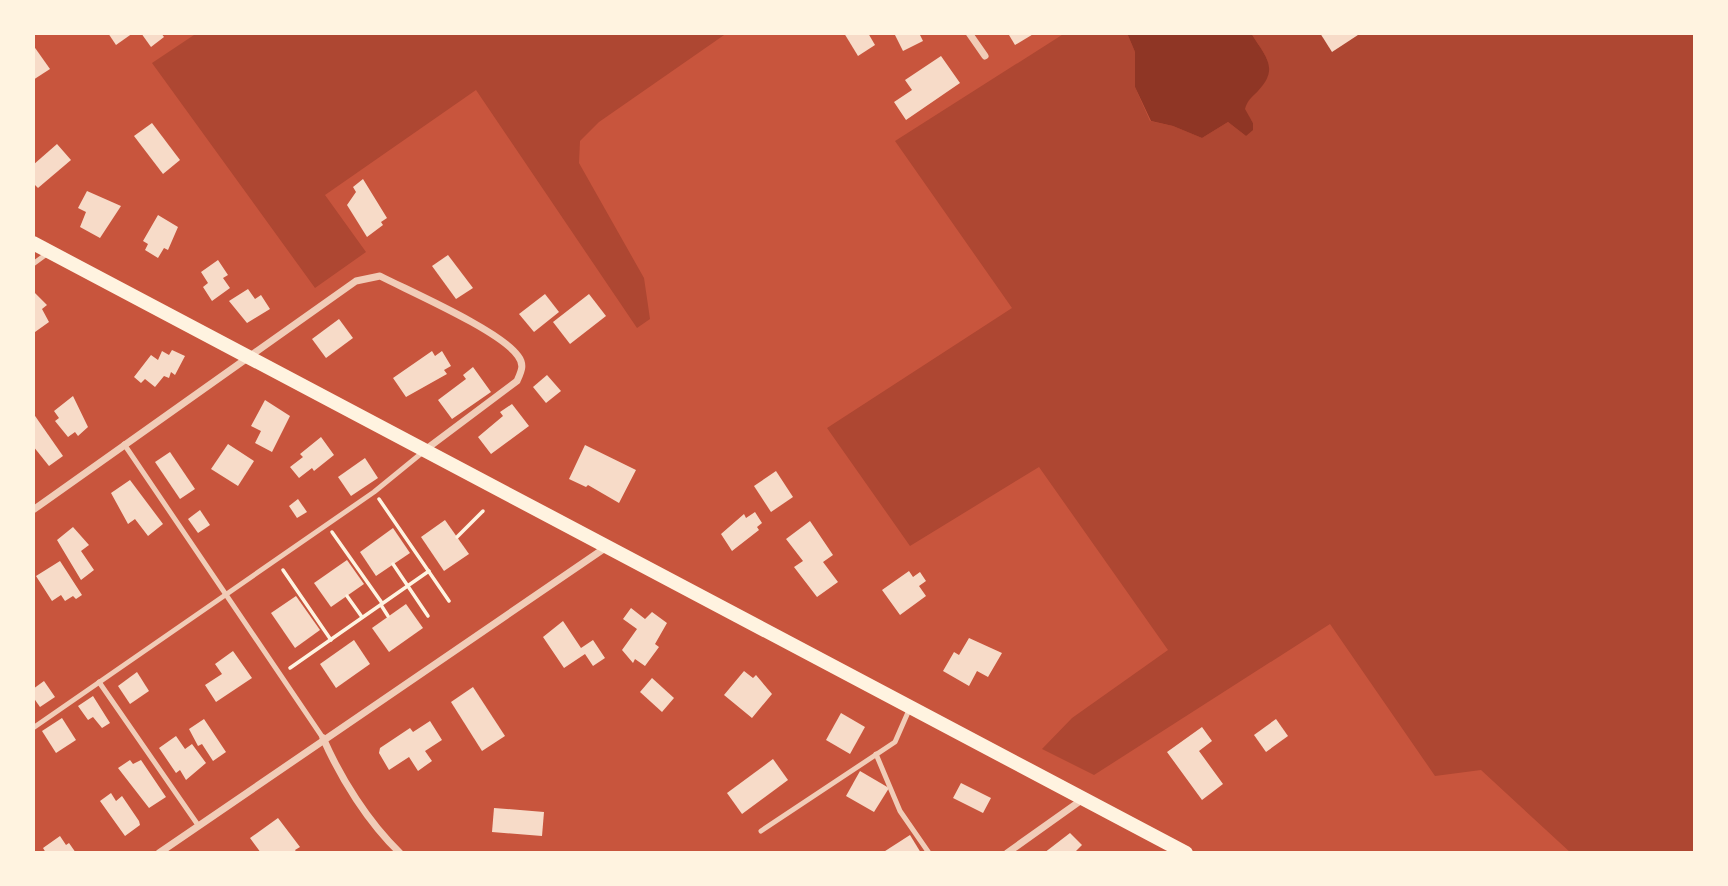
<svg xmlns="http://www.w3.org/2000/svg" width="1728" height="886" font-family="'Fira Sans',sans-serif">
  <rect width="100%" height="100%" fill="#c8553d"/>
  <g fill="#ae4732">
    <path d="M197,33H727L599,122L580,141L579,163L644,278L650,319L637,328L476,90L325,195L366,252L315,288L152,63Z"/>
    <path d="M1065,33H1127L1135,52V87L1150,121L1173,126L1202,138L1228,122L1246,136L1253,123L1244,109C1247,101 1252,97 1257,91C1280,68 1265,56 1251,33H1695V853H1571L1481,770L1435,776L1330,624L1094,775L1042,749L1072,718L1168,650L1039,467L910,546L827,428L1012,308L895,141Z"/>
  </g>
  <path fill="#8f3625" d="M1127,33H1251C1265,56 1280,68 1258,91C1252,97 1247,101 1245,109L1253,123V130L1246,136L1228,122L1202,138L1173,126L1151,121L1135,87V52Z"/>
  <g fill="#f7dbc8">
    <path d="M108,33H133L116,45Z"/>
    <path d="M141,33H161L164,37L151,47Z"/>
    <path d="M844,33H868L875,45L858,56Z"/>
    <path d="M894,33H919L923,41L903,51Z"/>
    <path d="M1012,33H1035L1015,45L1009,35Z"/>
    <path d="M1320,33H1361L1332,52Z"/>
    <path d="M33,45L50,69L33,80Z"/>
    <path d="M941,56L960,83L906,120L894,102L912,90L905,80Z"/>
    <path d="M152,123L180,160L163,174L134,136Z"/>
    <path d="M57,144L71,160L38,188L33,183V165Z"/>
    <path d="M363,179L387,218L381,222L383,225L367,237L347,205L356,192L353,187Z"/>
    <path d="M87,191L121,206L100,238L80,227L86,212L78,208Z"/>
    <path d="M158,215L178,227L168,250L164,248L158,258L145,250L148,244L143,241Z"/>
    <path d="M448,255L473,288L456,299L432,266Z"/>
    <path d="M218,260L228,275L223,278L230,288L212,301L203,287L208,283L201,272Z"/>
    <path d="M248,289L255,299L261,295L270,309L247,323L229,301Z"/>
    <path d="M33,291L47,305L42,309L49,322L35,332Z"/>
    <path d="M545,294L559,312L534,332L519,314Z"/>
    <path d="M589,294L606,316L570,344L553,322Z"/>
    <path d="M339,319L353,338L326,358L312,339Z"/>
    <path d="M172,350L185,356L175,375L171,372L169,378L164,376L155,387L145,379L141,383L134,377L151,355L158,360L162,351L169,355Z"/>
    <path d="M432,351L435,356L442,351L451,366L444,370L447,374L406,397L393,378Z"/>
    <path d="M473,367L491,392L452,419L438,400L466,379L463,375Z"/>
    <path d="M547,375L561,391L546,403L533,387Z"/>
    <path d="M73,396L88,427L78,436L75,432L68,437L55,421L59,418L54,411Z"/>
    <path d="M265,400L290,416L272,452L255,443L261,431L251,426Z"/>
    <path d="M512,404L529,426L491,454L478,437L503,416L500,412Z"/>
    <path d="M33,413L63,456L49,466L33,446Z"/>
    <path d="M321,437L334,455L314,471L312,468L299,478L290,467L303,457L300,454Z"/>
    <path d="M228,444L254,461L238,486L211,469Z"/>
    <path d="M585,445L636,470L619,503L588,485L586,487L569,479Z"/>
    <path d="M170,452L195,489L180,499L155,462Z"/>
    <path d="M365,458L378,478L351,496L338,477Z"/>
    <path d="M776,471L793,497L771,512L754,486Z"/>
    <path d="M130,480L163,524L148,536L135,519L128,524L111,493Z"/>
    <path d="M298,499L307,512L297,518L289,506Z"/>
    <path d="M200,510L210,525L198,533L188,519Z"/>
    <path d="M755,512L762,523L757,527L759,530L732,551L721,534L744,514L746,518Z"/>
    <path d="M445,520L469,554L444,571L421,537Z"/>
    <path d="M810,521L833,555L823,562L838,582L817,597L794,567L803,561L786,539Z"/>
    <path d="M73,527L89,545L81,551L94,570L81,580L57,540Z"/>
    <path d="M393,528L410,553L376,576L360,552Z"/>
    <path d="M347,560L364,584L331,607L314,583Z"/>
    <path d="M60,561L82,595L76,599L73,596L65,601L61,595L52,601L36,576Z"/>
    <path d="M909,571L913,577L920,572L926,581L919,586L926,596L900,615L882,590Z"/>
    <path d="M296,596L320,630L295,648L271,613Z"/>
    <path d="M406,604L423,628L389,652L372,628Z"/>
    <path d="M631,608L645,619L652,612L667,623L655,644L659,647L645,666L635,659L633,663L622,650L637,629L623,619Z"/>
    <path d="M563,621L581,648L593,640L605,658L593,666L585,654L564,668L543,637Z"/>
    <path d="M969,638L1002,653L988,677L977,671L969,686L943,671L954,652L959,655Z"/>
    <path d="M354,640L370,664L336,688L320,664Z"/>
    <path d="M233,651L252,678L216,702L205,685L222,674L215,664Z"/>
    <path d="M744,671L753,678L756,675L772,694L752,718L724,695Z"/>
    <path d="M137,672L149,691L130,704L118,686Z"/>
    <path d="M652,678L674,698L662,712L640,692Z"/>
    <path d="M44,681L55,697L40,707L33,697V689Z"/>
    <path d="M473,687L505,736L482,751L451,702Z"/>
    <path d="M93,696L110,723L102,728L93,717L88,720L78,706Z"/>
    <path d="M841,713L865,727L850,754L826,740Z"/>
    <path d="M62,718L76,740L56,753L42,731Z"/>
    <path d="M204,719L226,752L213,761L202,744L198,746L189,729Z"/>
    <path d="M1276,719L1288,736L1266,752L1254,735Z"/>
    <path d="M430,721L442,740L425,751L432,761L418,771L409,757L389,770L379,753L380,748L410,728L413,732Z"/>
    <path d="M1202,727L1212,741L1199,751L1223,784L1202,800L1167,752Z"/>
    <path d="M176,736L185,749L192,744L206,763L186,780L180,770L176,773L159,748Z"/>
    <path d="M773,759L788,780L742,814L727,793Z"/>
    <path d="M130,760L133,764L141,760L166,797L149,808L118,768Z"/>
    <path d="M860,771L889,788L874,812L846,796Z"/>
    <path d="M961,783L991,798L983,813L953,798Z"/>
    <path d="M111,793L116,801L122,796L139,821L140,825L125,836L100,801Z"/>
    <path d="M494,808L544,812L542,836L492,832Z"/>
    <path d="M278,818L300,847L295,850L297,853H261L250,838Z"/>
    <path d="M1070,833L1082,845L1074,853H1044Z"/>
    <path d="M910,835L921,853H882Z"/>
    <path d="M60,836L66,845L69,843L76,853H46L43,848Z"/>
  </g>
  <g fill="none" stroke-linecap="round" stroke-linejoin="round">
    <g stroke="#fff3e0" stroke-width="3.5">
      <path d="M379,499L449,601"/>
      <path d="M332,532L382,603"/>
      <path d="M457,537L483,511"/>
      <path d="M393,564L428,616"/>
      <path d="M283,570L331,640"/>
      <path d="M347,596L362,617"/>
      <path d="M381,605L388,616"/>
      <path d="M290,668L429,571"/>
    </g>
    <g stroke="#f1ccb7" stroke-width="5">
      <path d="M33,264L48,253"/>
      <path d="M124,444L323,738"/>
      <path d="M99,682L198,825"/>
      <path d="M33,728L374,492L423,452"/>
      <path d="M876,754L900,811L929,853"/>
      <path d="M761,831L895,742L909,710"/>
    </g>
    <g stroke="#f1ccb7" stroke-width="7">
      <path d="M969,33L985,56"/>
      <path d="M33,510L356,281L380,276C411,292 501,331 518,356C525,365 521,372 517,381L425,450"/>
      <path d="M323,738C341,779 368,822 400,853"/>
      <path d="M159,853L605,548"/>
      <path d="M1007,853L1083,799"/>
    </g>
    <path stroke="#fff3e0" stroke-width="14" d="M33,243L1186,853"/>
  </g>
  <rect width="1728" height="886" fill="none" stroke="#fff3e0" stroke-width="70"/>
</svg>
